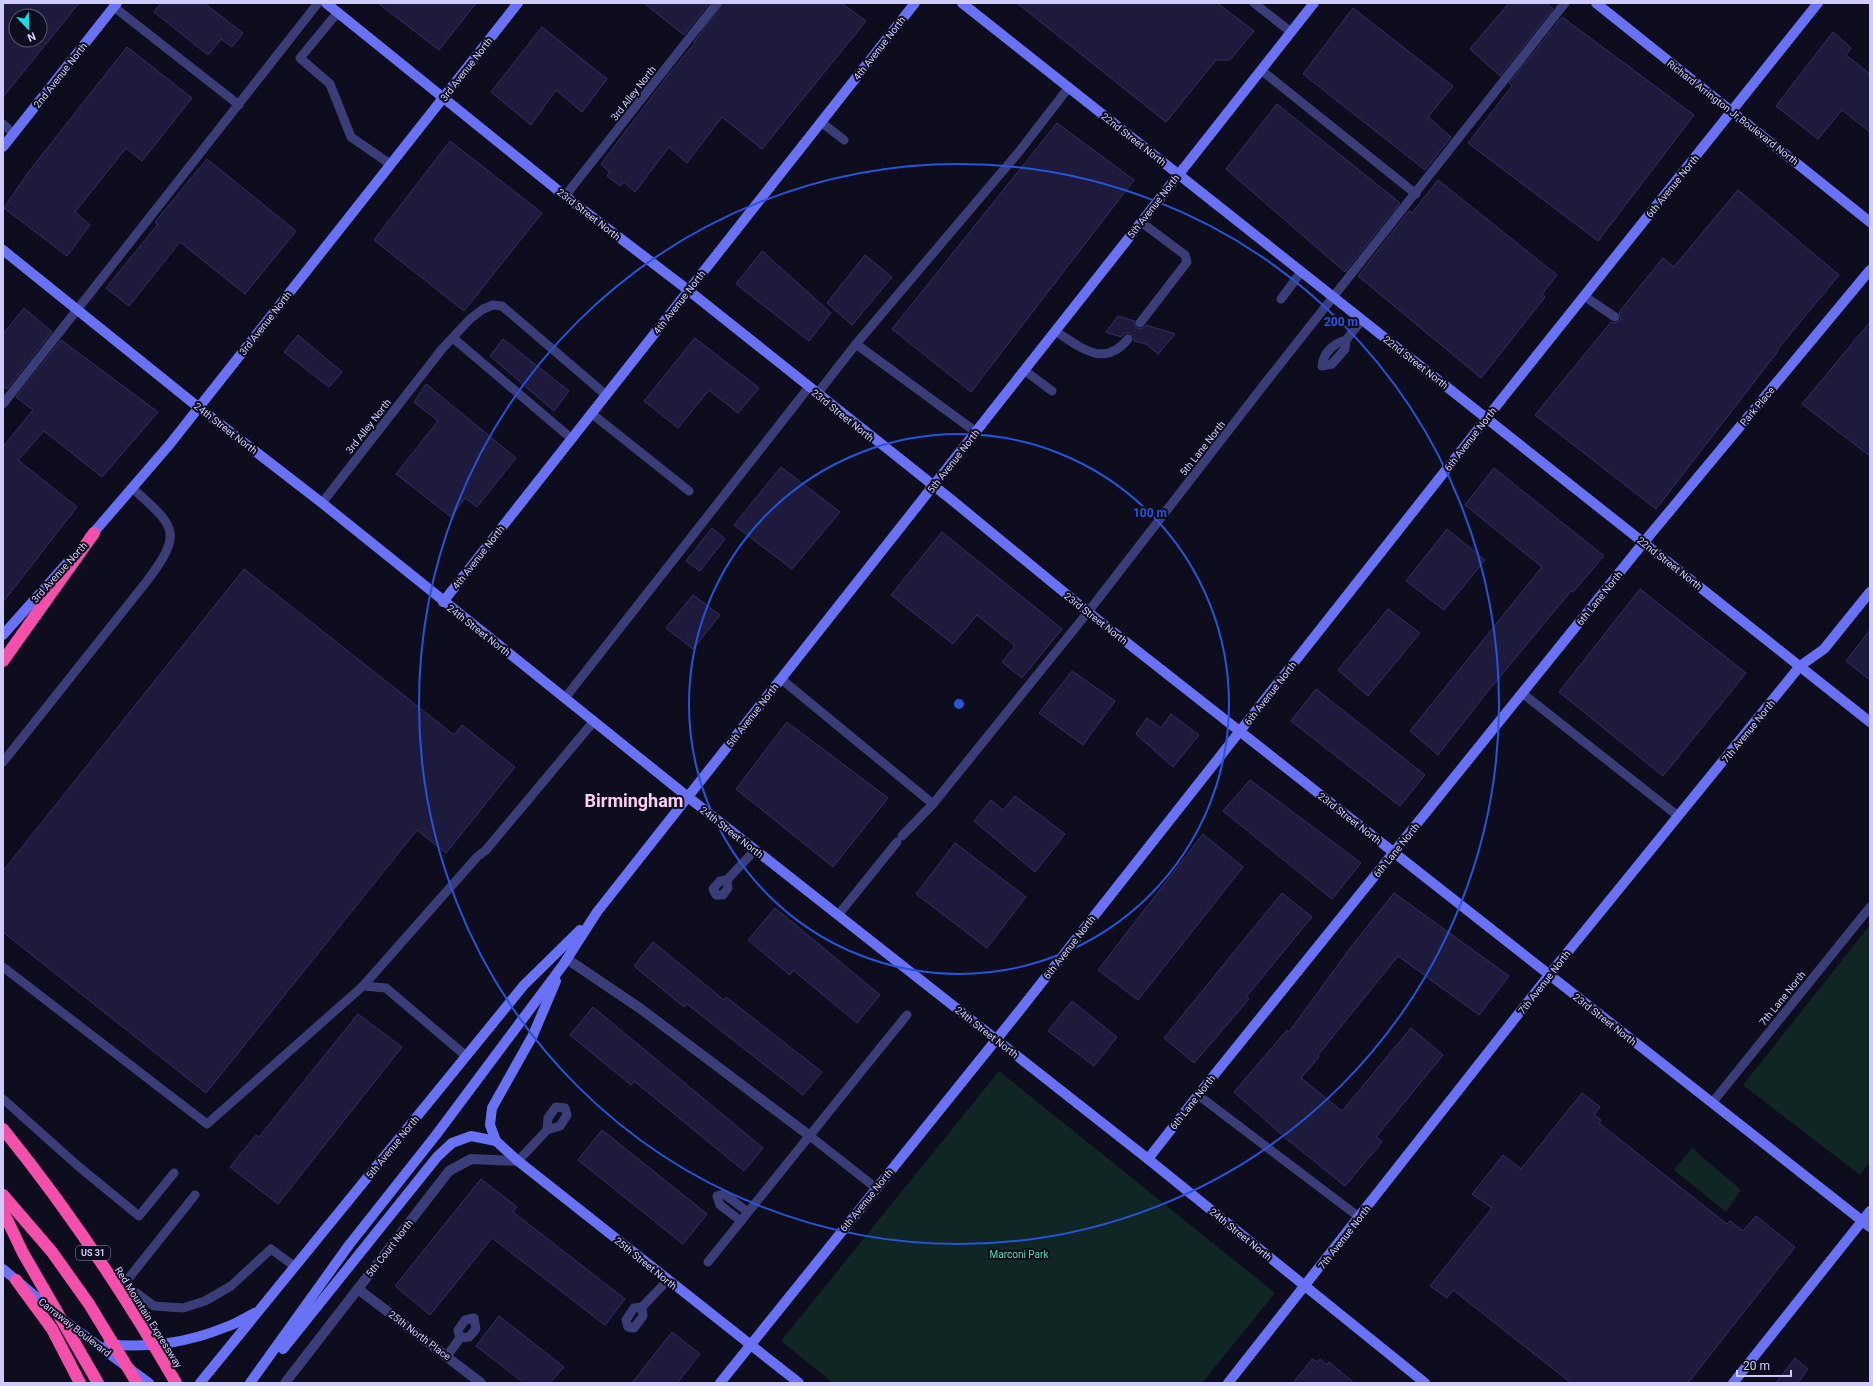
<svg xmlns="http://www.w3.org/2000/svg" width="1873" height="1386" font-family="Roboto,sans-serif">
  <rect width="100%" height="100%" fill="#0e0d1d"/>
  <g fill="#102624">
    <path d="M1870,925V1162L1860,1175L1743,1085Z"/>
    <path d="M999,1071L1275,1293L1202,1383H833L781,1341Z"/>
    <path d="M1692,1148L1741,1190L1726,1212L1674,1170Z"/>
  </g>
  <g fill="#1e1a3c" stroke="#342e67" fill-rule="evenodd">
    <path d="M3,3H79L3,97ZM16,16H40V40H16Z"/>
    <path d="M161,3H204L243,33L232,47L221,39L208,55L154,12Z"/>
    <path d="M378,3H476L439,50Z"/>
    <path d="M644,3H709L684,35Z"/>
    <path d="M723,3H841L866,21L762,149L722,117L687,163L669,147L635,192L624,182L620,186L607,176L610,173L601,164L669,74L695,43L694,42Z"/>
    <path d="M1017,3H1217L1254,31L1230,60H1216L1166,122Z"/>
    <path d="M1509,3H1546L1553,9L1500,76L1470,49Z"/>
    <path d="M1353,8L1453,86L1428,117L1451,137L1425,170L1303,74Z"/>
    <path d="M1562,17L1694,115L1598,241L1468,143L1512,86L1509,83Z"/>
    <path d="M542,27L607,79L582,112L556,90L531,125L491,92Z"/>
    <path d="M1833,32L1851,48L1846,55L1870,74V132L1842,110L1818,139L1776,106Z"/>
    <path d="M127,47L192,98L142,161L126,148L75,212L90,225L67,256L4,208L27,174Z"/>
    <path d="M1277,104L1400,203L1345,272L1226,169Z"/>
    <path d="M1057,123L1134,180L971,392L892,329Z"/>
    <path d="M450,141L542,213L464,311L374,240Z"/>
    <path d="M207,159L296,231L245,294L180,242L129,306L106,288L158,224L155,222Z"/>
    <path d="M1438,180L1557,275L1542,294L1545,297L1481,378L1358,276L1409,211L1412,213Z"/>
    <path d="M1738,190L1839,275L1777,350L1778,351L1656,509L1535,415L1611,322L1615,323L1620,321L1621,317L1619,312L1663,258L1674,267Z"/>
    <path d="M762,251L831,313L809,341L736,284Z"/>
    <path d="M865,255L892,277L852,325L827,303Z"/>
    <path d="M24,308L52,332L7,389L3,386V334Z"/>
    <path d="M1118,316L1135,321V326L1139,329L1143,328L1146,325L1175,334L1158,354L1146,344L1134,341V337L1130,333H1126L1121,337L1106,332Z"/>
    <path d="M1870,322V456L1802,404Z"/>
    <path d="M298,335L342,372L329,387L284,352Z"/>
    <path d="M695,338L759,388L738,413L709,390L678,428L644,401Z"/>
    <path d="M503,339L569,391L554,411L490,356Z"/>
    <path d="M61,340L158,412L102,477L44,431L18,460L77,507L3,602V447L33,410L16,397Z"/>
    <path d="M426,384L516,458L477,507L465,498L451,517L396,474L438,421L414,402Z"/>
    <path d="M781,467L840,512L792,569L734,525Z"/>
    <path d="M1494,468L1604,556L1573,592L1571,591L1488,691L1438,755L1410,731L1542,567L1465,505Z"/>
    <path d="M712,528L725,539L700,571L686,561Z"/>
    <path d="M1447,529L1485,560L1444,610L1406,581Z"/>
    <path d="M942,532L1062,629L1022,678L1002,662L1015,646L977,615L953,644L891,595Z"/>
    <path d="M244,569L454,735L462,725L515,767L446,853L417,830L206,1093L3,932V871Z"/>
    <path d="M1640,589L1746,673L1663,776L1559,692Z"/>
    <path d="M693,595L720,615L693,649L666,628Z"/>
    <path d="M1388,609L1420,633L1368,696L1338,670Z"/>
    <path d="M1870,630V680L1846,661Z"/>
    <path d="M1072,671L1115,701L1083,745L1039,713Z"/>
    <path d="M1316,689L1425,775L1400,806L1291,721Z"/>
    <path d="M1171,714L1199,735L1173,767L1136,734L1147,718L1161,728Z"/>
    <path d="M787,722L888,798L833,867L736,789Z"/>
    <path d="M1250,780L1361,863L1332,899L1223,811Z"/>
    <path d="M1015,796L1065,834L1035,872L974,821L991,800L1003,810Z"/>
    <path d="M1203,834L1243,867L1138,1000L1098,970Z"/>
    <path d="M955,843L1026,897L987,948L916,894Z"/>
    <path d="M1282,893L1312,917L1246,997L1249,999L1194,1063L1164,1038Z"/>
    <path d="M1394,893L1509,976L1479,1015L1398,956L1318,1055L1319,1057L1301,1078L1342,1111L1411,1028L1443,1055L1376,1137L1382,1142L1345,1186L1283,1136L1234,1092L1287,1030L1289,1032L1351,947Z"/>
    <path d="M775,908L880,995L857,1023L793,970L790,975L748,940Z"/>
    <path d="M653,942L724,1000L726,997L822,1072L803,1095L687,1004L684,1007L634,966Z"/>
    <path d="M1072,1001L1117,1037L1094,1066L1048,1031Z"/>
    <path d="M593,1007L763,1148L744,1171L634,1081L631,1085L570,1035Z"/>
    <path d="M358,1014L402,1047L278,1204L230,1167L256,1135L259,1137Z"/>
    <path d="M1582,1093L1600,1107L1594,1115L1601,1120L1599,1123L1727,1224L1730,1221L1743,1231L1756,1216L1795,1247L1688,1383H1571L1453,1290L1447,1298L1430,1286L1492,1208L1472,1194L1503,1155L1521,1169Z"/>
    <path d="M602,1130L707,1214L683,1244L578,1160Z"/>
    <path d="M481,1179L517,1207L513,1212L625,1299L605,1325L492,1238L430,1315L395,1286Z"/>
    <path d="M499,1316L564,1367L550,1383H524L476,1346Z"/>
    <path d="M672,1332L700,1354L677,1383H632Z"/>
    <path d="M1795,1358L1808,1369L1798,1383H1776Z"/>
    <path d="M1312,1359L1318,1362L1320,1359L1327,1365L1329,1362L1354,1383H1293Z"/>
  </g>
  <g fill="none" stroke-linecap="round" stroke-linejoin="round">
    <g stroke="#3b3d79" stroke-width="9">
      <path d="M1254,3L1291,32"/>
      <path d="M114,7L239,105"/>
      <path d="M338,12L300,58L330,84L351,137L390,164"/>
      <path d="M1261,70L1416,194"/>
      <path d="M821,122L844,140"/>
      <path d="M3,124L13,133"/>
      <path d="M565,196L717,3"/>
      <path d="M1584,296L1615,317"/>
      <path d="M1281,299L1301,272"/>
      <path d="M1140,323L1187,262L1185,255L1141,222"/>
      <path d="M1055,331C1080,347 1104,369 1128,339"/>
      <path d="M453,338L572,439"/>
      <path d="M1346,340C1334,343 1323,353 1322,366L1332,364L1345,349L1346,340L1362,320"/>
      <path d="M1024,370L1052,391"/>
      <path d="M817,394L856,344"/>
      <path d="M3,404L318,3"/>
      <path d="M591,413L689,491"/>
      <path d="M976,432L856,344L1018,153L1069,87"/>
      <path d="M322,503L442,349L470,319L483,309L493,305L502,306L606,395"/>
      <path d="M781,679L933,804L1088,612L1266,382L1565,3"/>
      <path d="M1522,693L1678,816"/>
      <path d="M565,698L809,387"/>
      <path d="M3,762L147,581C185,531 174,526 132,488"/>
      <path d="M902,836L933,804"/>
      <path d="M727,880L728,888L723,895H716L713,889L720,881Z"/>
      <path d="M727,880L755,850"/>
      <path d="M838,915L897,842"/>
      <path d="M3,967L207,1124L363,986L386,988L466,1056"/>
      <path d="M363,986L477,857L486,850L594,721"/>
      <path d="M1198,1095L1359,1217"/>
      <path d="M3,1099L78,1166L139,1216L174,1173"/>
      <path d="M1712,1103L1870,907"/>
      <path d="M810,1136L876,1188"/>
      <path d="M518,1161L547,1130L560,1126L567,1115L565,1108L556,1107L548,1118L547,1130"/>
      <path d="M195,1195L124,1284L154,1306L183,1308L205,1301L231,1286L271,1249L294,1266"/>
      <path d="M741,1221L720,1205L717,1196L724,1194L748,1212"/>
      <path d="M708,1262L868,1063L907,1015"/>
      <path d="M642,1307L643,1316L634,1328L628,1327L626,1320L634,1308Z"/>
      <path d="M642,1307L668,1280"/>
      <path d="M447,1356L460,1338L469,1337L476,1329L474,1318L465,1320L458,1330L460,1338"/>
    </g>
    <g stroke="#3b3d79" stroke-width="10">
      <path d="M567,959L641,1009L810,1136"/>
      <path d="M358,1289L481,1383"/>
      <path d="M285,1383L449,1171L471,1159L518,1161"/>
    </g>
    <g stroke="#6971f5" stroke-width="10">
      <path d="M326,3L565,196L688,290L953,501L1088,612L1870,1227"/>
      <path d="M962,3L1870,722"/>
      <path d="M1596,3L1870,222"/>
      <path d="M3,147L117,3"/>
      <path d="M3,250L198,407L322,503L688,797L1148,1159L1425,1383"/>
      <path d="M89,538L170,444L518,3"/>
      <path d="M443,602L915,3"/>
      <path d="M3,635L67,563"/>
      <path d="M556,981L533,1035L492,1108L490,1125L496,1141L518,1161L799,1383"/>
      <path d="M1148,1159L1198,1095L1644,542L1870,270"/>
      <path d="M3,1269L66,1322L149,1383"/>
      <path d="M108,1344C147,1349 190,1342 226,1327C236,1324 245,1318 254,1313"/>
      <path d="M283,1349L437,1157L452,1143L471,1136L496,1141"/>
      <path d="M200,1383L524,985L580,930"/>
      <path d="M250,1383L349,1245L436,1135L563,965L597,912L1314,3"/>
      <path d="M720,1383L1016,1015L1505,395L1818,3"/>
      <path d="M1228,1383L1549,975L1800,666L1824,649L1870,592"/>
      <path d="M1733,1383L1870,1211"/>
    </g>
    <g stroke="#f44fab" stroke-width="12">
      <path d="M3,661L94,533"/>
      <path d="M16,1280L52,1329L80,1383"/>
    </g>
    <g stroke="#f44fab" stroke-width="12">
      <path d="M3,1129C67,1208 125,1295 176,1383"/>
      <path d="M3,1195L52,1252L89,1304L137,1383"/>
      <path d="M3,1211L23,1253L98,1383"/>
    </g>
  </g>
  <g fill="none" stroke="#2654da" stroke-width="2">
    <circle cx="959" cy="704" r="270"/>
    <circle cx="959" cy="704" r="540"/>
  </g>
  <g text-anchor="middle" stroke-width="4" stroke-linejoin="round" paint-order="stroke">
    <rect fill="#0e0d1d" stroke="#9493b9" stroke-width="1" x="76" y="1246" width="34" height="14" rx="3"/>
    <g font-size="9" font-weight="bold" fill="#cdccfc">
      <text x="93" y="1256">US 31</text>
    </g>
    <g font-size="10" fill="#cdccfc" stroke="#0e0d1d">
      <text transform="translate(879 48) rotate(-52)" y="4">4th Avenue North</text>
      <text transform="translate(466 69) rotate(-52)" y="4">3rd Avenue North</text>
      <text transform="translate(60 75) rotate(-52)" y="4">2nd Avenue North</text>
      <text transform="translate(633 93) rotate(-52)" y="4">3rd Alley North</text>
      <text transform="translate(1733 112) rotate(38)" y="4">Richard Arrington Jr Boulevard North</text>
      <text transform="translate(1134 139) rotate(38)" y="4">22nd Street North</text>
      <text transform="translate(1672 186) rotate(-51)" y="4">6th Avenue North</text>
      <text transform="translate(1153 206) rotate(-52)" y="4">5th Avenue North</text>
      <text transform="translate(589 214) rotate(38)" y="4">23rd Street North</text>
      <text transform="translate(679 302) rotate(-52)" y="4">4th Avenue North</text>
      <text transform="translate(265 323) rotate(-52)" y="4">3rd Avenue North</text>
      <text transform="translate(1416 362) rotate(38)" y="4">22nd Street North</text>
      <text transform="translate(1757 406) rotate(-50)" y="4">Park Place</text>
      <text transform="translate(843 415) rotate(39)" y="4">23rd Street North</text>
      <text transform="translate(368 426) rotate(-52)" y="4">3rd Alley North</text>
      <text transform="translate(226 428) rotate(38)" y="4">24th Street North</text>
      <text transform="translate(1470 439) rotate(-52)" y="4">6th Avenue North</text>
      <text transform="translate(1202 448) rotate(-52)" y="4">5th Lane North</text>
      <text transform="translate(953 461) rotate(-52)" y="4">5th Avenue North</text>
      <text transform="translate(478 557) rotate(-52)" y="4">4th Avenue North</text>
      <text transform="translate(1670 563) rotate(38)" y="4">22nd Street North</text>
      <text transform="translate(59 572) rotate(-48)" y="4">3rd Avenue North</text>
      <text transform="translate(1599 598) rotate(-51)" y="4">6th Lane North</text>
      <text transform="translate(1096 618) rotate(38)" y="4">23rd Street North</text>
      <text transform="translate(479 630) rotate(38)" y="4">24th Street North</text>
      <text transform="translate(1270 693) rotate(-52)" y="4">6th Avenue North</text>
      <text transform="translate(752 715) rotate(-52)" y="4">5th Avenue North</text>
      <text transform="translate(1748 731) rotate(-51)" y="4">7th Avenue North</text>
      <text transform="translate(1350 818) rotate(38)" y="4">23rd Street North</text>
      <text transform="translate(732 832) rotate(38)" y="4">24th Street North</text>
      <text transform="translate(1396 850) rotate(-51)" y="4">6th Lane North</text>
      <text transform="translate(1069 947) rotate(-52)" y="4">6th Avenue North</text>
      <text transform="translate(1544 982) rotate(-52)" y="4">7th Avenue North</text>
      <text transform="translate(1782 998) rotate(-51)" y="4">7th Lane North</text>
      <text transform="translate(1605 1019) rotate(38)" y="4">23rd Street North</text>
      <text transform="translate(987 1032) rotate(38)" y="4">24th Street North</text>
      <text transform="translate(1192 1102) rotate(-52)" y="4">6th Lane North</text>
      <text transform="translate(392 1147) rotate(-51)" y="4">5th Avenue North</text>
      <text transform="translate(866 1200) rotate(-51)" y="4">6th Avenue North</text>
      <text transform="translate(1241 1234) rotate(39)" y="4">24th Street North</text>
      <text transform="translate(1344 1237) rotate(-52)" y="4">7th Avenue North</text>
      <text transform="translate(389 1248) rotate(-52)" y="4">5th Court North</text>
      <text transform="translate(646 1263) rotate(39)" y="4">25th Street North</text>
      <text transform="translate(149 1317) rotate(58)" y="4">Red Mountain Expressway</text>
      <text transform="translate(75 1327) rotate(38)" y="4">Carraway Boulevard</text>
      <text transform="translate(420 1335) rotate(37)" y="4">25th North Place</text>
    </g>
    <g font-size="10" fill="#5ed6ae" stroke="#0e0d1d">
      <text x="1019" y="1258">Marconi Park</text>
    </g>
    <g font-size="18" font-weight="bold" fill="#fcceef" stroke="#0e0d1d">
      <text x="634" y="807">Birmingham</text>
    </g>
  </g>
  <circle cx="959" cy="704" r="6" fill="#2654da" stroke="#0e0d1d" stroke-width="2"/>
  <g font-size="12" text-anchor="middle" font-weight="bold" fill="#2654da" stroke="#0e0d1d" stroke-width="4" stroke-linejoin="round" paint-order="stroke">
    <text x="1341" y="326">200 m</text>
    <text x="1150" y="517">100 m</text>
  </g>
  <rect width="1873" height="1386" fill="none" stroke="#cdccfc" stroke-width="8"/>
  <g transform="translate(28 28) rotate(158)"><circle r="19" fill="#0e0d1d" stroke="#5a5976"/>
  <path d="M0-3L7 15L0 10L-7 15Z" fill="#0fe1e5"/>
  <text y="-6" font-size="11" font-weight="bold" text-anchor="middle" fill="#cdccfc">N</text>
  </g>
  <path d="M1737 1370v6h54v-6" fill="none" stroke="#cdccfc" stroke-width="2"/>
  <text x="1743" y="1370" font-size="12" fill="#cdccfc" stroke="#0e0d1d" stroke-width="3" paint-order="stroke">20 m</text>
</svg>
